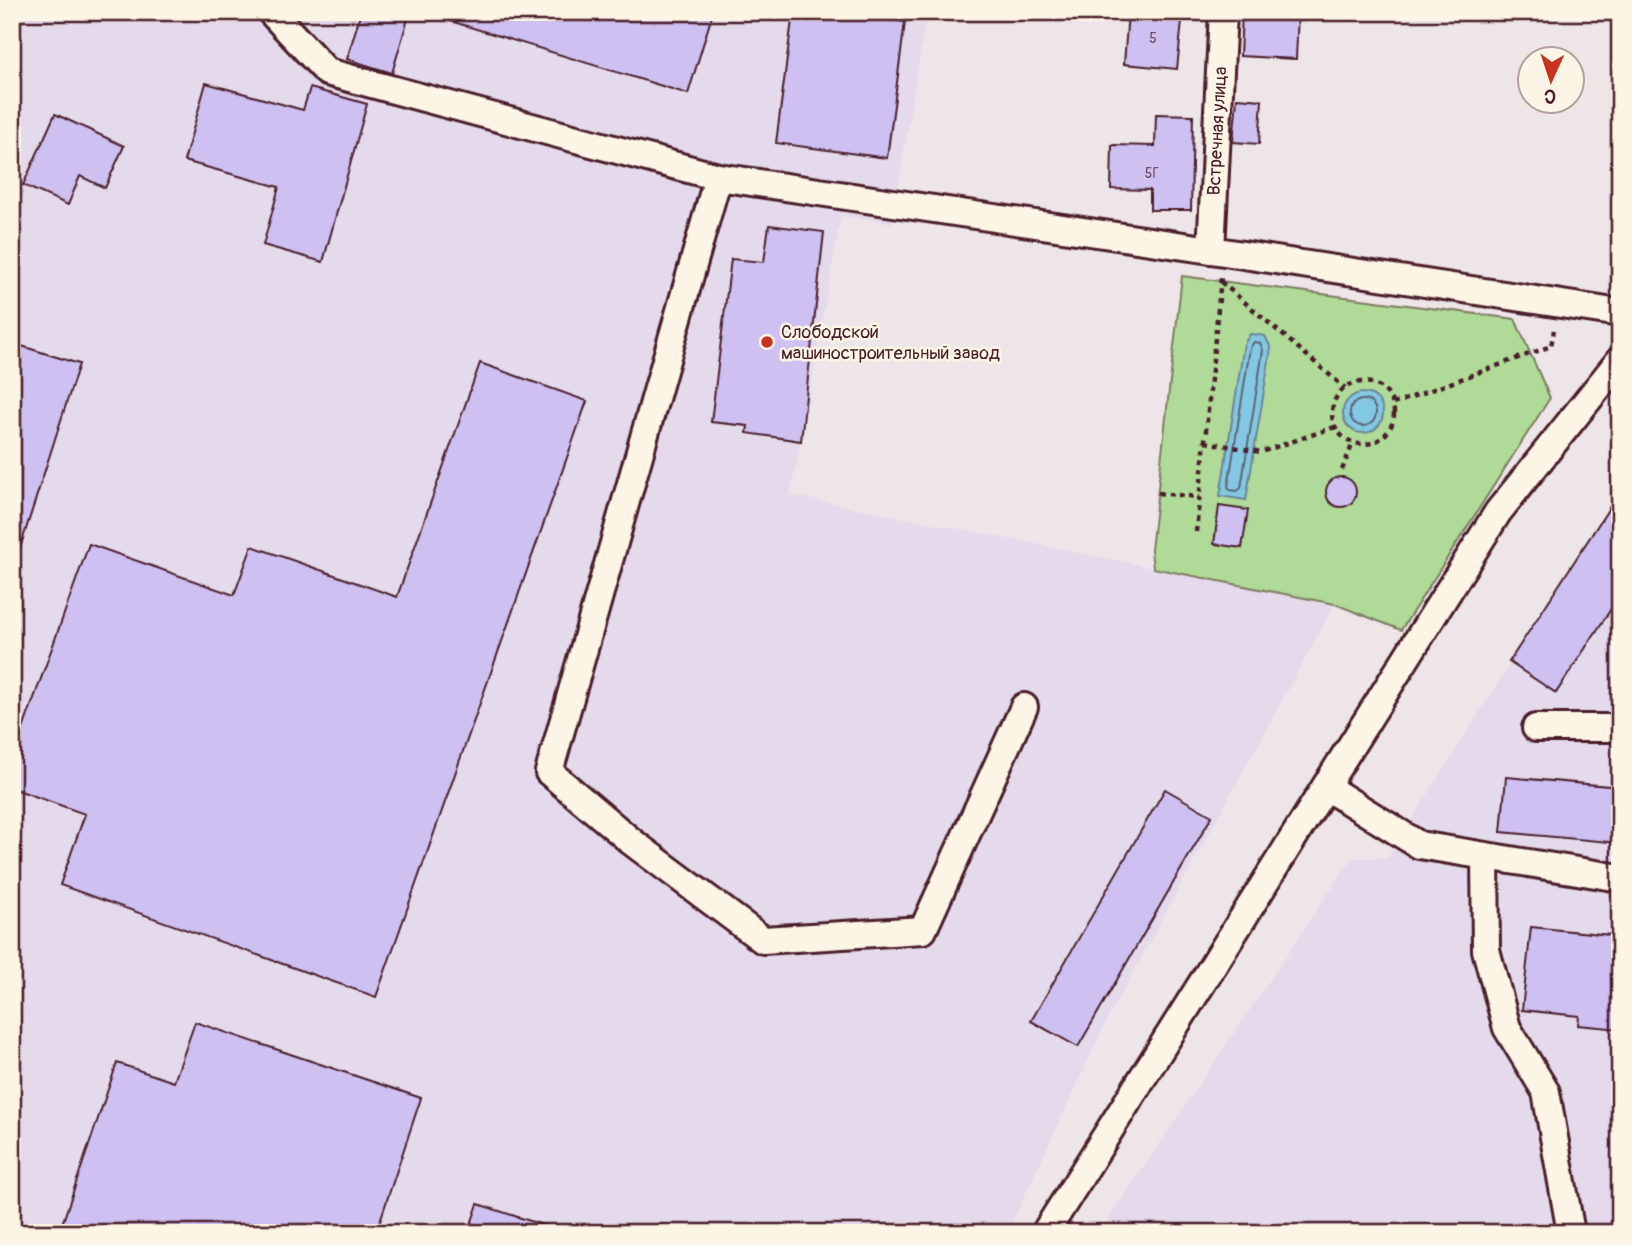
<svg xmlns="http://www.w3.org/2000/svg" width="1632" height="1245" font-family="Pangolin,sans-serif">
  <rect width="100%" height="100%" fill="#eee5e9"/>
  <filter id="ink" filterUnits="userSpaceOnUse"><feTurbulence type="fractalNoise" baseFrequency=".0143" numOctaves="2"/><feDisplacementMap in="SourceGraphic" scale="14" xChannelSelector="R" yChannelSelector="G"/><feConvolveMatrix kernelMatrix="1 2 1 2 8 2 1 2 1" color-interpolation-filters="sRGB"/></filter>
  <g filter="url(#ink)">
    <g fill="#e4daeb">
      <path d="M23,12H896L895,20L926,17L892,223L841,216L801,441L790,495L1335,604L1110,1014L1007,1233H12V43Z"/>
      <path d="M1620,488V1233H1099L1352,858H1388Z"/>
    </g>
    <path fill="#afda97" stroke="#7c7c61" stroke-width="2" d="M1182,276L1515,319L1550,398L1401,630L1335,604L1153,568L1151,550Z"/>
    <g fill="#82c8e3" stroke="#6c8499" stroke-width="2">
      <path d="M1250,334L1265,336L1271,348L1246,500L1220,496L1244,344Z"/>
      <circle cx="1363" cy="413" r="20"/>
    </g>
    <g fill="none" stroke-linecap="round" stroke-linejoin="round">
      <g stroke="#606375" stroke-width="2">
        <path d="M1254,342L1260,343L1263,350L1241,488L1237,491L1230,490L1228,487L1250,348Z"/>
        <circle cx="1363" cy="413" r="13"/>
      </g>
    </g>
    <g fill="#cec0f1" stroke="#4a1f2b" stroke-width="2">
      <path d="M361,12H410L392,73L347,59Z"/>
      <path d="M421,12H713L688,94Z"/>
      <path d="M793,12L825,16L826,12H885L884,19L905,22L887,158L776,143Z"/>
      <path d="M1128,12H1183L1177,69L1124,64Z"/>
      <path d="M1242,12H1298L1296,59L1240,56Z"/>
      <path d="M206,83L303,110L310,88L367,104L323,262L263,245L279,187L184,161Z"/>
      <path d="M1237,98L1262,100L1259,144L1233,142Z"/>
      <path d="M55,114L124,146L105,188L80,176L68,205L23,185Z"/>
      <path d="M1156,114L1193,115L1191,210H1150V190L1111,189L1112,145L1155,146Z"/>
      <path d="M769,225L824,232L801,441L747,433L748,426L711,422L731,259L764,262Z"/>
      <path d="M12,343L79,364L12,573Z"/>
      <path d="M480,363L587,401L376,997L60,885L85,814L12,788V760L89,544L234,595L252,546L397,597Z"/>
      <circle cx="1341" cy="492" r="15"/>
      <path d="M1620,491V595L1556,693L1509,662Z"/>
      <path d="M1219,506L1248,510L1242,548L1214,544Z"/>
      <path d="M1506,777L1620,787V843L1501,832Z"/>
      <path d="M1165,789L1212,816L1078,1047L1031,1021Z"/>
      <path d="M1531,927L1620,936V1029L1578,1025L1579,1016L1522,1010Z"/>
      <path d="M195,1022L421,1098L376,1233H59L117,1063L174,1082Z"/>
      <path d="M478,1204L567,1233H468Z"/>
    </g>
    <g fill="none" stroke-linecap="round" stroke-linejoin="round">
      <g stroke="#4a1f2b" stroke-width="32">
        <g id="minor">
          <path d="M271,12L327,72L718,177L1211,250L1620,313"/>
          <path d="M718,177L549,772L632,842L763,940L923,930L1024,707"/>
          <path d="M1211,250L1223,12"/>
          <path d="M1536,728H1620"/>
          <path d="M1326,787L1419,845L1620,878"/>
          <path d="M1485,856L1486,950L1507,1028L1546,1092L1571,1233"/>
          <path d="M1045,1233L1498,512L1620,360"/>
        </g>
      </g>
      <g stroke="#4a1f2b" stroke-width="4.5" stroke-dasharray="5 5" stroke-linecap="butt">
        <path d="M1221,282L1345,388"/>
        <circle cx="1363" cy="413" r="31"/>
        <path d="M1393,404L1551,346L1554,330"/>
        <path d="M1205,442L1261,452L1335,427"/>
        <path d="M1342,470L1353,443"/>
        <path d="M1158,493L1199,497"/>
        <path d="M1196,532L1221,278"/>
      </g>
      <use href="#minor" stroke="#fcf5e5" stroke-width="26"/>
    </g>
  </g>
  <circle fill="#c8321e" stroke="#fcf5e5" stroke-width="2.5" cx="767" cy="342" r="7"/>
  <g text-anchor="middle" stroke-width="5" stroke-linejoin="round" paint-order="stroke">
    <g font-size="14" fill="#6b475c">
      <text x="1153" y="43">5</text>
      <text x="1152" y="178">5Г</text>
    </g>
    <g font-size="18" fill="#4a1f2b" stroke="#fcf5e5">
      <text transform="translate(1217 131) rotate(-87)" y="6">Встречная улица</text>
    </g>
    <g font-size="18" fill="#4a1f2b" stroke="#fcf5e5" text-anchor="start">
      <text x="781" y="338">Слободской<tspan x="781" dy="21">машиностроительный завод</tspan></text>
    </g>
  </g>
  <rect width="1632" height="1245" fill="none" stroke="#fcf5e5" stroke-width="42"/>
  <rect x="21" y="21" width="1590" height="1203" fill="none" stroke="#4a1f2b" stroke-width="2.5" filter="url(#ink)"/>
  <g transform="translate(1551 80) rotate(183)"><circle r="33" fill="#fcf5e5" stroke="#b59f9b" stroke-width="2"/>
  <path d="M0-5L12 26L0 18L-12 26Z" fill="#c8321e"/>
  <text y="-10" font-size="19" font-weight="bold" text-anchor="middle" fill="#4a1f2b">С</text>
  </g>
</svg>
